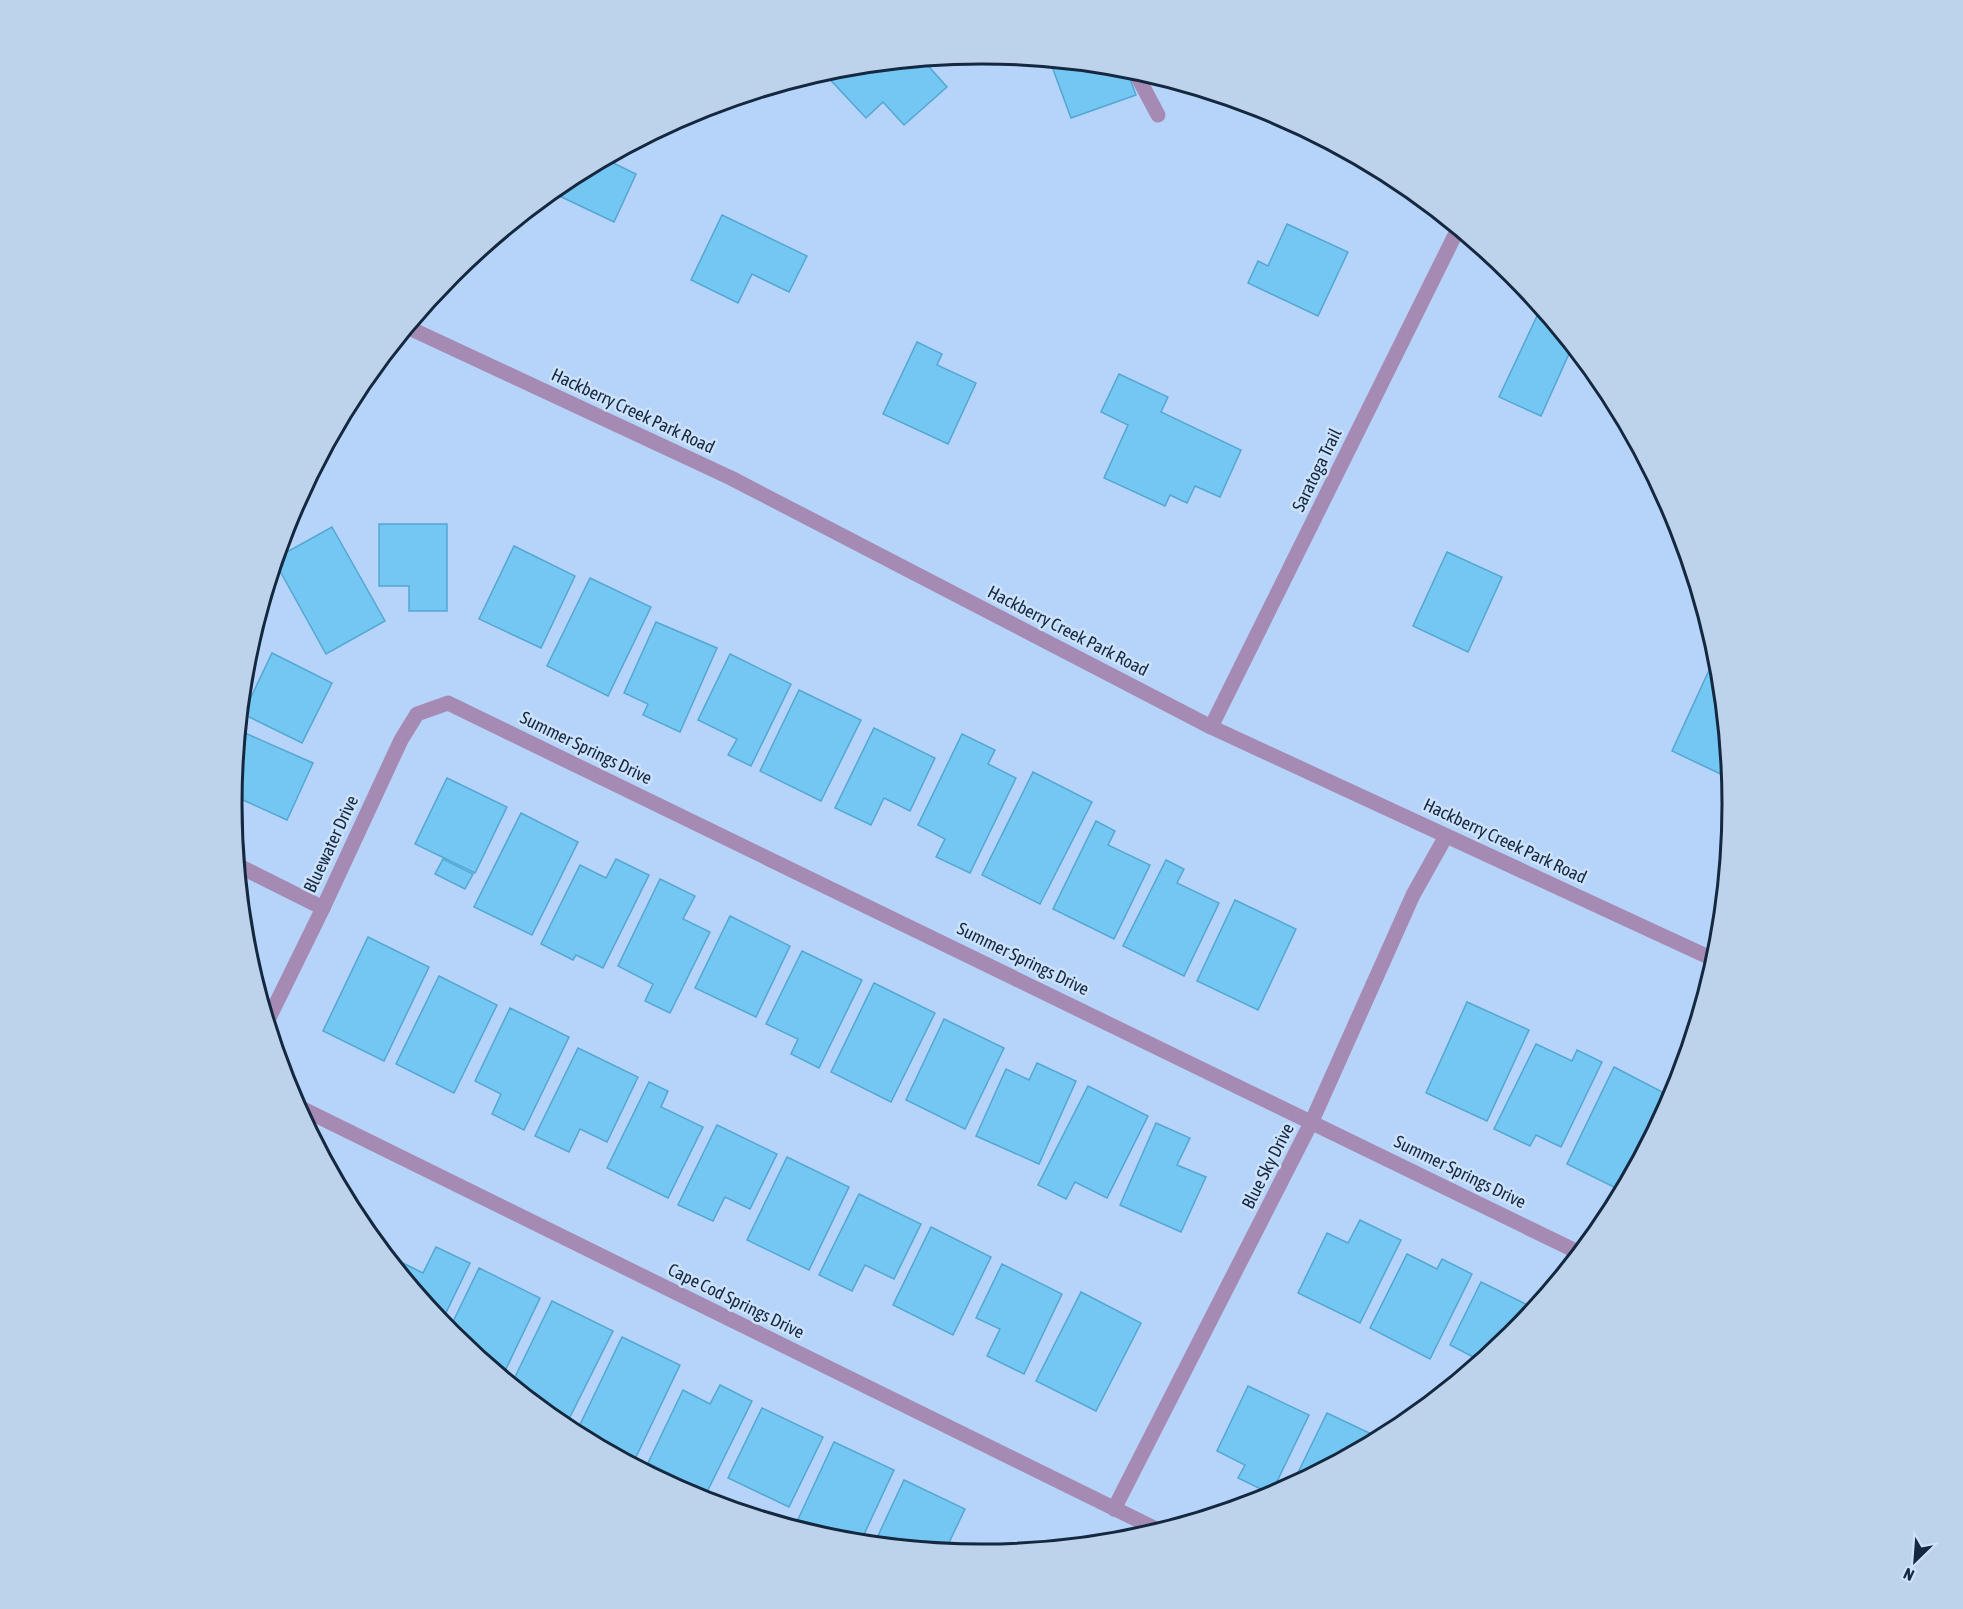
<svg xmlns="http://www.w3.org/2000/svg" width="1963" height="1609" font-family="'Asap Condensed',sans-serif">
  <rect width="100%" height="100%" fill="#b6d4f9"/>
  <g fill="#74c7f3" stroke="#54a7d2" stroke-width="1.5">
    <path d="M923,60L947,87L904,125L883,102L866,118L823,72L835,68Z"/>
    <path d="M1050,61L1126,68L1136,95L1071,118Z"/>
    <path d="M605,159L636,174L614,222L551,192L565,180Z"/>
    <path d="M722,215L807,256L789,292L752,274L738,303L691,280Z"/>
    <path d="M1287,224L1348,252L1318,316L1248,283L1258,261L1268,266Z"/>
    <path d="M1537,316L1553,323L1572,347L1541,416L1499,397Z"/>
    <path d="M917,342L942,354L937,365L976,383L948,444L883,414Z"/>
    <path d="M1119,374L1168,397L1161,412L1241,450L1220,497L1195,486L1187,503L1170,495L1165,506L1104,478L1128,425L1101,412Z"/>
    <path d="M379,524H447V611H409V586H379Z"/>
    <path d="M332,527L385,621L326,654L275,562L276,558Z"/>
    <path d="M514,546L575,576L541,648L479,619Z"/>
    <path d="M1447,552L1502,577L1468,652L1413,626Z"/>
    <path d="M590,578L651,607L608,696L547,666Z"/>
    <path d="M656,622L717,648L680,732L643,715L648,704L624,693Z"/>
    <path d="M272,653L332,683L302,743L243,714Z"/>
    <path d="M730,654L791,684L751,766L728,755L737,739L698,720Z"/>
    <path d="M1711,666L1719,669L1729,778L1672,751Z"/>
    <path d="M799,690L861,720L821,801L760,771Z"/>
    <path d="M874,728L935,758L910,811L884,798L871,825L835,808Z"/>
    <path d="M238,730L313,763L287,820L232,795Z"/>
    <path d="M962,734L995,750L988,764L1016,778L970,873L936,857L945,839L918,825Z"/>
    <path d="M1033,772L1092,802L1040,904L982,875Z"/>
    <path d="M447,778L507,807L475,873L415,844Z"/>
    <path d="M521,813L578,842L532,935L474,907Z"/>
    <path d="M1096,821L1115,831L1108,845L1150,865L1114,939L1053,909Z"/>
    <path d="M443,859L473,874L465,889L435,874Z"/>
    <path d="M616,859L649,875L603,968L576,955L573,960L541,944L580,865L606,878Z"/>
    <path d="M1166,860L1184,869L1177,883L1219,903L1184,976L1123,946Z"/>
    <path d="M660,879L695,896L683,919L710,932L670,1013L645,1001L653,984L618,966Z"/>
    <path d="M1235,900L1296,929L1258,1010L1197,981Z"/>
    <path d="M730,916L790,946L756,1017L695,988Z"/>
    <path d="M368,937L429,967L384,1061L323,1031Z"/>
    <path d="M802,951L862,980L819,1068L791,1054L798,1039L766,1024Z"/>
    <path d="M439,976L497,1005L454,1093L396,1064Z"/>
    <path d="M874,983L935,1013L891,1102L831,1072Z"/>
    <path d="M1467,1002L1529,1030L1487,1121L1426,1093Z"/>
    <path d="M510,1008L569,1037L524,1130L492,1114L501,1094L475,1081Z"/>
    <path d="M944,1019L1004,1048L965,1129L906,1100Z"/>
    <path d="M1536,1044L1572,1061L1577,1050L1602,1062L1561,1147L1536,1135L1530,1146L1494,1129Z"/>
    <path d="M578,1048L638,1077L607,1142L580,1129L569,1152L535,1136Z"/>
    <path d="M1037,1063L1076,1081L1039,1164L976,1136L1006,1069L1029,1080Z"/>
    <path d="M1614,1067L1672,1097L1622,1191L1567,1164Z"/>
    <path d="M649,1082L668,1091L661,1107L703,1127L668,1198L607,1168Z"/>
    <path d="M1088,1086L1148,1116L1107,1198L1075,1182L1066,1199L1038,1185Z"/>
    <path d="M1156,1123L1190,1138L1177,1165L1206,1177L1181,1232L1120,1205Z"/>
    <path d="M717,1125L777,1154L750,1209L725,1197L713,1221L678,1205Z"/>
    <path d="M787,1157L849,1187L809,1270L747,1240Z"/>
    <path d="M859,1194L921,1224L894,1279L865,1265L852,1291L819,1275Z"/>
    <path d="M344,1196L360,1204L354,1215Z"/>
    <path d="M1360,1220L1401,1240L1360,1323L1298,1293L1327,1233L1348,1243Z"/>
    <path d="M931,1227L991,1257L953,1335L893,1305Z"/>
    <path d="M436,1247L470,1263L441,1323L394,1266L397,1260L423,1273Z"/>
    <path d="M1407,1254L1437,1269L1442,1259L1472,1274L1430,1359L1370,1328Z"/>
    <path d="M1002,1264L1062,1294L1024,1374L987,1356L1000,1329L976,1318Z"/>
    <path d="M479,1268L540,1298L505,1371L479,1358L448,1332Z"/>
    <path d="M1481,1282L1534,1308L1512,1335L1481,1361L1450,1345Z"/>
    <path d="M1081,1292L1141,1323L1096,1411L1036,1381Z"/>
    <path d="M552,1301L613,1331L569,1419L546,1408L544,1412L511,1385Z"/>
    <path d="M622,1337L680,1365L635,1459L577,1431Z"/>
    <path d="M720,1385L752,1401L707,1492L648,1463L683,1390L710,1404Z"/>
    <path d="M1248,1386L1309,1415L1271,1494L1238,1478L1245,1465L1217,1451Z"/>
    <path d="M762,1408L823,1437L789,1507L728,1478Z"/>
    <path d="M1327,1413L1380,1438L1292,1485Z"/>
    <path d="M834,1442L894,1470L860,1543L835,1541L794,1528Z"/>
    <path d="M904,1480L965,1509L945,1551L887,1546L876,1540Z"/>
  </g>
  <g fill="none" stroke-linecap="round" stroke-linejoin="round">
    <path stroke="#a58bb4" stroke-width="15" d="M1134,70L1158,115"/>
    <g stroke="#a58bb4" stroke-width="15">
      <path d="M407,327L731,478L1211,727L1715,960"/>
      <path d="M1211,727L1458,229"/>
      <path d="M237,865L323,908"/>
      <path d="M267,1022L323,908L401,740L417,714L448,703L1580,1253"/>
      <path d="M295,1105L1160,1531"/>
      <path d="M1114,1509L1312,1121L1413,895L1446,836"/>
    </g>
  </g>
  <g text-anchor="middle" stroke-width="5" stroke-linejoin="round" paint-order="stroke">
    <g font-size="18" fill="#14283f" stroke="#cce1fa">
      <text transform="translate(633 411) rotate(25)" y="6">Hackberry Creek Park Road</text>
      <text transform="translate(1317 470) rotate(-64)" y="6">Saratoga Trail</text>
      <text transform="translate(1068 631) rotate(27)" y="6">Hackberry Creek Park Road</text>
      <text transform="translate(586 748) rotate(26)" y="6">Summer Springs Drive</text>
      <text transform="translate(1505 841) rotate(25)" y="6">Hackberry Creek Park Road</text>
      <text transform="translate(331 844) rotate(-65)" y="6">Bluewater Drive</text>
      <text transform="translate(1023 959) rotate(26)" y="6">Summer Springs Drive</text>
      <text transform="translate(1268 1166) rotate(-63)" y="6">Blue Sky Drive</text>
      <text transform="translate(1460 1172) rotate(26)" y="6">Summer Springs Drive</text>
      <text transform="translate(736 1301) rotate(26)" y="6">Cape Cod Springs Drive</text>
    </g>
  </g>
  <path d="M0 0H1963V1609H0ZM242 804a740 740 0 1 1 1480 0a740 740 0 1 1-1480 0Z" fill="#bdd2eb" fill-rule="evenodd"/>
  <path fill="none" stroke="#14283f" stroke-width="3" d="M242 804a740 740 0 1 1 1480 0a740 740 0 1 1-1480 0Z"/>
  <g transform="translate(1915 1561) rotate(205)" stroke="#cce1fa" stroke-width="4.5" paint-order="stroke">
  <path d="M0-4.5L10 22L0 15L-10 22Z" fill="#14283f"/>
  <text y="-9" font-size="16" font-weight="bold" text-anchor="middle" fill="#14283f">N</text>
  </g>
</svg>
